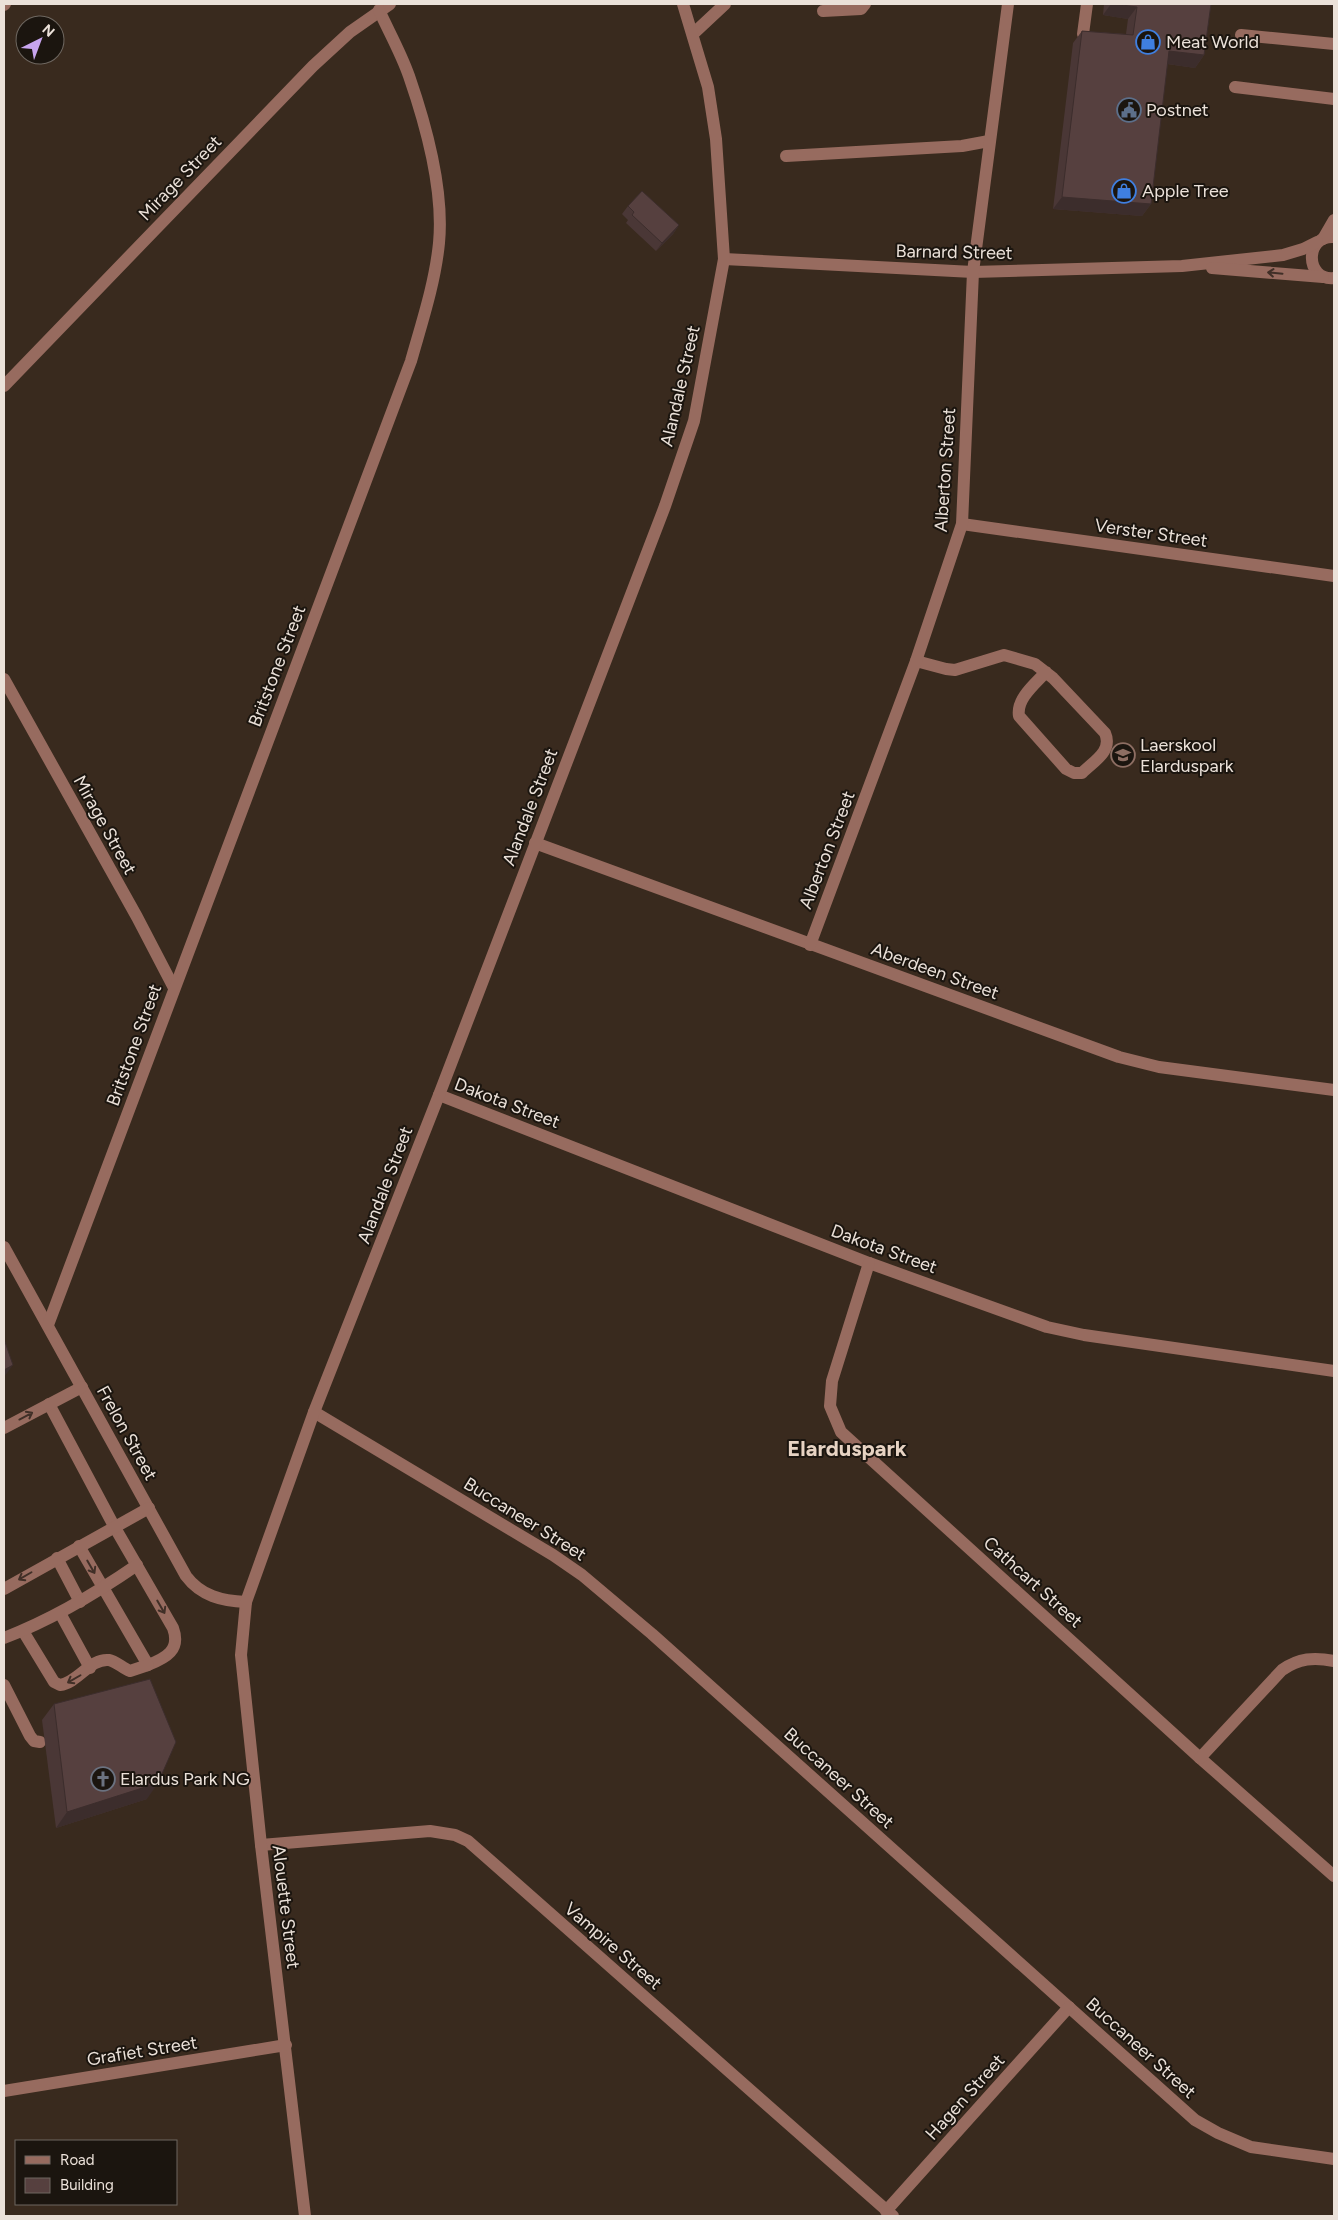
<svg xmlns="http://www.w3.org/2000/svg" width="1338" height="2220" font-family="Figtree,sans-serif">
  <rect width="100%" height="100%" fill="#392a1e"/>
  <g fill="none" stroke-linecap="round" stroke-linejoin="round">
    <g stroke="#976b5f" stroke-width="12">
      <path d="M4,5L5,4"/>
      <path d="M823,11L861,9L865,4"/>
      <path d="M694,33L725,4"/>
      <path d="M1083,34L1087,4"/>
      <path d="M1241,35L1334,44"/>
      <path d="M1235,87L1334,99"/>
      <path d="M786,156L962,146L989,141"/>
      <path d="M1334,237C1304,235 1305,281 1334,278"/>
      <path d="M1323,239L1334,220"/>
      <path d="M724,259L973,272L1182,266L1283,255L1303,249L1317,242"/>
      <path d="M1212,268L1323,277"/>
      <path d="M4,386L313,66L350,32L390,4"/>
      <path d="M962,524L1334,576"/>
      <path d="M916,661L946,669L955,670L1004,655L1035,664L1053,678L1105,733C1113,751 1094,761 1082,773H1074L1066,769L1019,716C1016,699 1035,684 1046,672"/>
      <path d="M4,679L137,917L174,988"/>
      <path d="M535,843L1119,1057L1159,1067L1334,1090"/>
      <path d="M810,945L916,661L962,524L973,272L1008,4"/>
      <path d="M439,1095L869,1263L1047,1327L1084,1335L1334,1371"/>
      <path d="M4,1247L186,1576C201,1596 222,1601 246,1602"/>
      <path d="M869,1263L832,1381L830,1406L841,1432L1200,1758L1334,1876"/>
      <path d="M48,1325L411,361C422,322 435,283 439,243C444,191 426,125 409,76C401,53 389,32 379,10"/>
      <path d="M49,1404L114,1526L173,1628C181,1650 166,1658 148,1665L79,1546"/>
      <path d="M314,1412L553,1555L582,1575L652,1634L1195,2120L1218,2133L1251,2147L1334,2159"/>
      <path d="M4,1428L82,1387"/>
      <path d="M57,1558L80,1602"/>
      <path d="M4,1589L149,1508"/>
      <path d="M60,1613L90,1668"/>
      <path d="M23,1631L54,1682L60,1685C78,1683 90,1658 109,1660C115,1661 123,1668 130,1671L148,1665"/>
      <path d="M4,1638C51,1620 95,1594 137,1565"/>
      <path d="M4,1685L30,1736L34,1741L40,1742"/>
      <path d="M1200,1758L1282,1670C1299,1658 1314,1657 1334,1661"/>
      <path d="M261,1845L430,1831L455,1835L468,1841L893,2216"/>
      <path d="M4,2091L286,2045"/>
      <path d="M886,2211L1069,2007"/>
      <path d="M305,2216L261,1845L241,1655L246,1602L314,1412L439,1095L665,506L694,421L724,259L716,139L708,87L683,4"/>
    </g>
  </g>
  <g fill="#4a3736">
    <path d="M1104,4H1211L1204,55L1195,68L1167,64L1151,204L1142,216L1053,209L1073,43L1082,31L1126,34L1128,19L1103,15Z"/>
    <path d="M628,206L679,225L673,234L656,251L626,223L628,220L622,214Z"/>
    <path d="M54,1704L147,1799L56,1828L42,1720Z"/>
  </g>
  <g fill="#3c2d2c">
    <path d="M1111,4H1115L1137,7L1128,19L1103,15Z"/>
    <path d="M1310,4H1334V6Z"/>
    <path d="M1169,51L1204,55L1195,68L1161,63Z"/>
    <path d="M1062,197L1151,204L1142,216L1053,209Z"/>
    <path d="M679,225L673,234L656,251L662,243Z"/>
    <path d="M13,1365L4,1377V1370Z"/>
    <path d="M158,1783L147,1799L56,1828L67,1812Z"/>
  </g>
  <g fill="#56403f" stroke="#3c2d2c">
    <path d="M1115,4H1211L1204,55L1169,51L1151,204L1062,197L1082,31L1133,35L1137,7Z"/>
    <path d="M642,191L679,225L662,243L632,215L634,212L628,206Z"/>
    <path d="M4,1339L13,1365L4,1370Z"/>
    <path d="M150,1679L176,1742L158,1783L67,1812L54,1704Z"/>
  </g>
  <defs><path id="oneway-shaft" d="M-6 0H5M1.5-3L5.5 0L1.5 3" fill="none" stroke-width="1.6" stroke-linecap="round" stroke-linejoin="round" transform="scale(1.25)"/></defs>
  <g stroke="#402f27">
    <use href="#oneway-shaft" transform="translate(1275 273) rotate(-175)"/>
    <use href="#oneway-shaft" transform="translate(26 1416) rotate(-28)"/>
    <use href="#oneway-shaft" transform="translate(91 1567) rotate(60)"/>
    <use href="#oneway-shaft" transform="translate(25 1576) rotate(150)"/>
    <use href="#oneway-shaft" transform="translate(161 1607) rotate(60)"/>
    <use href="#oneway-shaft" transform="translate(74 1679) rotate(150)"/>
  </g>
  <defs>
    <g id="shop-ring" transform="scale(1.25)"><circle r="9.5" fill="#1b150f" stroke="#3f7fe0" stroke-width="1.5"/><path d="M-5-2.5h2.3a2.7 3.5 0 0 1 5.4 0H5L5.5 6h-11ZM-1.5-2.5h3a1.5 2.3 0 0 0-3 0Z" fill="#3f7fe0"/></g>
    <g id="civic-ring" transform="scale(1.25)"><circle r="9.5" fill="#1b150f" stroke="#5c6f8a" stroke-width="1.5"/><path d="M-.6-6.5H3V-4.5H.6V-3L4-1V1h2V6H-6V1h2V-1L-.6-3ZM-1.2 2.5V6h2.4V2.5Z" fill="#5c6f8a"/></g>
    <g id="school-ring" transform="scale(1.25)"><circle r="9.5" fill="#1b150f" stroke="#8d6e63" stroke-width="1.5"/><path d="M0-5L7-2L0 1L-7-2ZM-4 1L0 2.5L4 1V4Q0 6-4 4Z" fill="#8d6e63"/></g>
    <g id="church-ring" transform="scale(1.25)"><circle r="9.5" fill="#1b150f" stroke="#6b7280" stroke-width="1.5"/><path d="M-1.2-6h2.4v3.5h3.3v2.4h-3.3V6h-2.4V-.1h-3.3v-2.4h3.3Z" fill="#6b7280"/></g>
  </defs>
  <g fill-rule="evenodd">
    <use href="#shop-ring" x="1148" y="42"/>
    <use href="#civic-ring" x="1129" y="110"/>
    <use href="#shop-ring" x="1124" y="191"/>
    <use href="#school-ring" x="1123" y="755"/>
    <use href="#church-ring" x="103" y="1779"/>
  </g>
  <g text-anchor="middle" stroke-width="4" stroke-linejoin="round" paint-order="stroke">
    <g font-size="18" fill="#ebe1d9" stroke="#1b150f" text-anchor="start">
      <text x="1166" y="48">Meat World</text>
      <text x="1146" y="116">Postnet</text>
      <text x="1142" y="197">Apple Tree</text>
      <text x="1140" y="751">Laerskool<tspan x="1140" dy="21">Elarduspark</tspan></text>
      <text x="120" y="1785">Elardus Park NG</text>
    </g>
    <g font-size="18" fill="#ebe1d9" stroke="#1b150f">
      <text transform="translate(180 178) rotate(-46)" y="6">Mirage Street</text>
      <text transform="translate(954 252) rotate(1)" y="6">Barnard Street</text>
      <text transform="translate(680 386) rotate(-77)" y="6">Alandale Street</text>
      <text transform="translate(945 470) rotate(-86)" y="6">Alberton Street</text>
      <text transform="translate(1151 533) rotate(8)" y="6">Verster Street</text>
      <text transform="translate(277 666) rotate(-69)" y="6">Britstone Street</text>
      <text transform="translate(530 807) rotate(-69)" y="6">Alandale Street</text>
      <text transform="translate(105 825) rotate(61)" y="6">Mirage Street</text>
      <text transform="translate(827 850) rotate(-69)" y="6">Alberton Street</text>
      <text transform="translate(935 971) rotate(20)" y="6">Aberdeen Street</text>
      <text transform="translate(134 1045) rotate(-70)" y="6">Britstone Street</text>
      <text transform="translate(507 1103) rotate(21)" y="6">Dakota Street</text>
      <text transform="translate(385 1185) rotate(-69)" y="6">Alandale Street</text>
      <text transform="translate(884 1249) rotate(20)" y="6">Dakota Street</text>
      <text transform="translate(127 1433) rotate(61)" y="6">Frelon Street</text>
      <text transform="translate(525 1519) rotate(32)" y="6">Buccaneer Street</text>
      <text transform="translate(1033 1582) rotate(42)" y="6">Cathcart Street</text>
      <text transform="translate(839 1778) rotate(42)" y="6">Buccaneer Street</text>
      <text transform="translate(286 1907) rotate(83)" y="6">Alouette Street</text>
      <text transform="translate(613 1946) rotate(41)" y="6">Vampire Street</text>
      <text transform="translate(1141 2048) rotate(42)" y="6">Buccaneer Street</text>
      <text transform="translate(142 2051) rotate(-9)" y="6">Grafiet Street</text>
      <text transform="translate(965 2097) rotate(-48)" y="6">Hagen Street</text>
    </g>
    <g font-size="22" font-weight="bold" fill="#e7d3c3" stroke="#1b150f">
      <text x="847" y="1456">Elarduspark</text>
    </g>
  </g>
  <rect width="1338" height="2220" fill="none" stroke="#ebe1d9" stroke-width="10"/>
  <rect x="15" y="2140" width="162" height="65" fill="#1b150f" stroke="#6e6760"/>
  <rect x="25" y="2156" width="25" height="8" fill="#976b5f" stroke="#6e6760"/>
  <text x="60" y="2165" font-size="15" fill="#ebe1d9">Road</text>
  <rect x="25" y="2178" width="25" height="15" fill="#56403f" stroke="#6e6760"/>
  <text x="60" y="2190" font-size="15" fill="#ebe1d9">Building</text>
  <g transform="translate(40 40) rotate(42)"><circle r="24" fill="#1b150f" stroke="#6e6760"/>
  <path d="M0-4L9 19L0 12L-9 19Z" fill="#c8a5ef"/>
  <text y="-8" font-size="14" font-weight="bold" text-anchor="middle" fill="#ebe1d9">N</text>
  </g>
</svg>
